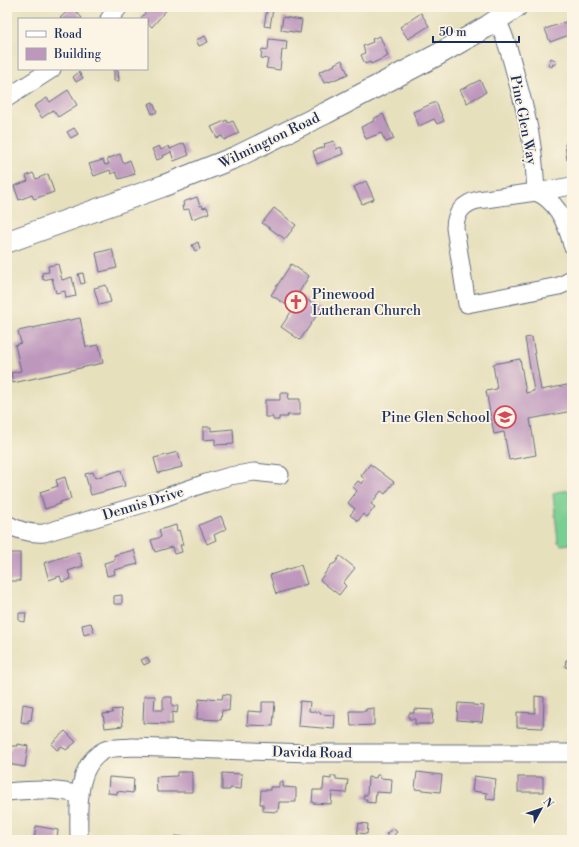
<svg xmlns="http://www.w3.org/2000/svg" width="579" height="847" font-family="'Libre Bodoni',serif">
  <rect width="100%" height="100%" fill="#fcf5e5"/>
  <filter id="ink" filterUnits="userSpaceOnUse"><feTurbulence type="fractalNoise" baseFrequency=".025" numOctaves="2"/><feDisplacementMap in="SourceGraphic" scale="8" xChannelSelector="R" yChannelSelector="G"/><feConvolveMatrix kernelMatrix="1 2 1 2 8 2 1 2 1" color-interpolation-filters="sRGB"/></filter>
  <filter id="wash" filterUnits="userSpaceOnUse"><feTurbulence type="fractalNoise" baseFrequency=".012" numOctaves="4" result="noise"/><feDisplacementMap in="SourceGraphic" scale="16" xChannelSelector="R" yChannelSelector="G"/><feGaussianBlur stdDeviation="0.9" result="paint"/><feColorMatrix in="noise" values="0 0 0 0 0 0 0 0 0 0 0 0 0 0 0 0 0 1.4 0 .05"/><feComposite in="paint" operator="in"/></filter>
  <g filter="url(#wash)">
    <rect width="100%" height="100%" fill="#e7e0bd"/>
    <path fill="#79ce91" stroke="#4a7e78" d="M572,490V544L561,545L558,542L553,494L556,492Z"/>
    <g id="blocks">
      <g fill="#be97bd">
        <path d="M72,7L82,18L81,19H61L60,18Z"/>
        <path d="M150,7H153L156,9L157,7H169L152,27L147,23V19H143L141,18Z"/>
        <path d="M267,9H273L270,27L264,26Z"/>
        <path d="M421,13L429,26L408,39L400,27Z"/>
        <path d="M283,17L302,20L300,33L281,30Z"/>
        <path d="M568,21L572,31V34L550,42L545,29Z"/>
        <path d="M205,36L208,42L199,46L196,40Z"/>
        <path d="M380,36L388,56L371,64L370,62L365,64L361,55L365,53L363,46L373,42L372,39Z"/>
        <path d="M269,39L287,41L286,50H282L280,70L266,68L268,59L261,58L262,49L268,50Z"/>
        <path d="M551,58L557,61L555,65L553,64L552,67L548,65Z"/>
        <path d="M342,60L348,74L329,82V81L324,83L319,72L335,65L334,64Z"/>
        <path d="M114,70H118L119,81H114Z"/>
        <path d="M79,72L83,78L76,82L73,77Z"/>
        <path d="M480,80L486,92L467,103L460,90Z"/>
        <path d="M68,90L77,105L58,117L53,110L42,118L34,106L47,98L50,102Z"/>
        <path d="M153,102L157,112L152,114L148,104Z"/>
        <path d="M436,102L444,121L437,124L434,119L419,126L413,112Z"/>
        <path d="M383,114L394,139L386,142L381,133L366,139L361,127L374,121L373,119Z"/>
        <path d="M227,120L228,123L233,121L239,133L224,140L222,136L217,138L211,127Z"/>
        <path d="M74,128L78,134L71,138L67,132Z"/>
        <path d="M334,141L336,149L341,147L343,154L317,164L313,151L325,147L324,144Z"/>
        <path d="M184,143L189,155L174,161L171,152L163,156L164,157L157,160L152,149L159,146L161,150L169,146L170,149Z"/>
        <path d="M572,143V160H567L565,144Z"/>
        <path d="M120,154L123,163L130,160L135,174L119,179L116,172L111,174L110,170L94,176L89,164L103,160L105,165L109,164L107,159Z"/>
        <path d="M33,173L36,179L48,174L54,192L34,199L32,195L19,200L14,186L28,181L26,176Z"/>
        <path d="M366,181L374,199L362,204L354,187Z"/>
        <path d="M197,197L200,206L202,205L203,208L207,207L209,213L192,219L189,209L183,210L182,206H184L183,202Z"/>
        <path d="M274,208L296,225L285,239L262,223Z"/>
        <path d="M198,242L200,249L195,251L192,245Z"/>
        <path d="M112,249L117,268L100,272L96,253Z"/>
        <path d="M58,264L62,280L72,277L76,296L66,298L65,291L56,293L52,278L43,280L42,273L49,272L48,266Z"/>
        <path d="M291,264L309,276L298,294L321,309L300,340L281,327L293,309L271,295Z"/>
        <path d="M83,273L85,283L81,284L78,274Z"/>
        <path d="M106,285L111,302L99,305L94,288Z"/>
        <path d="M80,318L86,347L99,345L103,363L13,383L11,373L21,371L15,345L21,343L18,331Z"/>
        <path d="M532,337L541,390L572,384V411L530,419L536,455L509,460L504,432L494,434L486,391L497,389L493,364L520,359L526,393L534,391L525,338Z"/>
        <path d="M280,393H289L288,399H300V415H287L288,417H279V420H273V417H265V400H280Z"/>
        <path d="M203,427H211V431L233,429L234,444L215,445V439L203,440Z"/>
        <path d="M178,452L182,467L158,473L154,458Z"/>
        <path d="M370,464L394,482L385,494L381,491L371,504L375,507L367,517L363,514L358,521L350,515L355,509L348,503L357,491L353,487L358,481L362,484L365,479L361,476Z"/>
        <path d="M121,470L125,486L91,495L85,474L93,472L95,478Z"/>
        <path d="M65,477L71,499L60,502V504L45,509L40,492L58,486L56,480Z"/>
        <path d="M221,516L226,529L214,535L216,540L207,544L199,525Z"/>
        <path d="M176,525L177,531L179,530L183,545H180L182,552L174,554L172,547L155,552L151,540L161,537L159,530Z"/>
        <path d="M134,550L138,564L114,570L115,574L107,576L104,563L115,560L114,555Z"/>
        <path d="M79,552L83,566L68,571L71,579L62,582L60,576L49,580L44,563Z"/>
        <rect x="7" y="553" width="13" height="28"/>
        <path d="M340,556L355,568L343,583L346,586L339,595L320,580L331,565L335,563Z"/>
        <path d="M301,565L307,584L276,594L270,575Z"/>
        <path d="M122,595V604H114V596Z"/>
        <path d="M19,613H26L25,622L19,621Z"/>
        <path d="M91,623L94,632L84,635L82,625Z"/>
        <path d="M147,657L150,662L144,665L141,660Z"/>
        <path d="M566,660H572V668L565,667Z"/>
        <path d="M223,694L230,695L229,711L222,710L221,720L197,719L199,699L208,700V698L222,699Z"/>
        <path d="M144,696H155L154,710H163V697H172V706H178L177,713L172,712V724L143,723Z"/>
        <path d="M535,696L544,697L543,728L517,727V712L535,713Z"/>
        <path d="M300,701L310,702L309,711L320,712V714L335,715L334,729L298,726Z"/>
        <path d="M262,702H275L273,726L247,725L248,711L262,712Z"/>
        <path d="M458,703L473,704V705L484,706L482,722L457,720Z"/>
        <path d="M23,704L33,706L31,720H28V723L21,722Z"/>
        <path d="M374,708V725L351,726L350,711H366V709Z"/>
        <path d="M121,709L123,726L105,728L103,714L113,713L112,710Z"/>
        <path d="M414,709L433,710L432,724H415V719H409V713H414Z"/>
        <path d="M65,731L76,742L66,750L62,746L57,750L51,744Z"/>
        <path d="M18,744L28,746L25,767L7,764V750H11V746H18Z"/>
        <path d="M177,772H192V792H157L156,777L177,776Z"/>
        <path d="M417,772L442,775L440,792L415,789Z"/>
        <path d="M222,773L242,774L241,789L230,788V790H222Z"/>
        <path d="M377,775H381L380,778L392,779L391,793L376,792L375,803L366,802L367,799H363L364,795H367L368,777L376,778Z"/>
        <path d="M331,776H336V779L348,780L346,793L332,792L331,804L312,803L313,790H323L324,778L331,779Z"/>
        <path d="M474,776L496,779L494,794L495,795V800L486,799L487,793L472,791Z"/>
        <path d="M109,777L134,779L133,793L117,791V794L108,793Z"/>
        <rect x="518" y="777" width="25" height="15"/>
        <path d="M279,782H283V787L296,788V802H279L278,812L263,811V804H260L261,790H270V787H279Z"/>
        <path d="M359,823L368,824L367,834L357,833Z"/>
        <path d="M36,826L58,830L57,840H34Z"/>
        <path d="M393,828L397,832L390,839L386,834Z"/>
        <path d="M175,836L186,837V840H175Z"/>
      </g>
    </g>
  </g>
  <g filter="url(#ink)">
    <use href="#blocks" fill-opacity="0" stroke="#626d7f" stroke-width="1"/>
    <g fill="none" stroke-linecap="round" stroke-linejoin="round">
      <g stroke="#626d7f" stroke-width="19">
        <g id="minor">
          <path d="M109,19L119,7"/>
          <path d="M497,20C507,40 512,61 518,84C523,102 528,121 531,140C534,157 535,175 536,192"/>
          <path d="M7,98L52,69"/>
          <path d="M572,186L536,192L478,200C464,203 455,213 455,228L467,304L559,286L568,282L572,278"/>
          <path d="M536,192C557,201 567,224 572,245"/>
          <path d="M7,524C19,531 30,534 44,533L160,499L206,483L230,476L254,472L280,475"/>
          <path d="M7,792C31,790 56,788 80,795"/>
          <path d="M79,840C79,812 74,765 105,750C112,747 124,748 132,747L309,753H572"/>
        </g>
      </g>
      <g stroke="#626d7f" stroke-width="23">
        <path id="major" d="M7,242L163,186L236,157L326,113L439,54L488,26L516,7"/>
      </g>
      <use href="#minor" stroke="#fff" stroke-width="17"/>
      <use href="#major" stroke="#fff" stroke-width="21"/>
    </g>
  </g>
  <defs>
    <g id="church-ring" transform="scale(1.15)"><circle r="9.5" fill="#fcf5e5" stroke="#d1495b" stroke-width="1.5"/><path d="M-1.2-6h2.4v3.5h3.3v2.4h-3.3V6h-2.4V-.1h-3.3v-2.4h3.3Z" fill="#d1495b"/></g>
    <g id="school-ring" transform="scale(1.15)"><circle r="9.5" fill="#fcf5e5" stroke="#d1495b" stroke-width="1.5"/><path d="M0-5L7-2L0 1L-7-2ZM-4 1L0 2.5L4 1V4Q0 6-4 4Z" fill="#d1495b"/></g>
  </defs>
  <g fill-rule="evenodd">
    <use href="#church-ring" x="296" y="302"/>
    <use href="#school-ring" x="505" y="417"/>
  </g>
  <g text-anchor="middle" stroke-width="3.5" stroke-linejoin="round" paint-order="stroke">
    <g font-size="14" fill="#1b2f5e" stroke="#fcf5e5">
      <text transform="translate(524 120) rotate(79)" y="5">Pine Glen Way</text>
      <text transform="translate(269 140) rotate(-26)" y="5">Wilmington Road</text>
      <text transform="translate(143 503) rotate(-17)" y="5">Dennis Drive</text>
      <text transform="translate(312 752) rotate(1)" y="5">Davida Road</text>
    </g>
    <g font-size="14" fill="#1b2f5e" stroke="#fcf5e5" text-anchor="start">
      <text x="312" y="299">Pinewood<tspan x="312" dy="16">Lutheran Church</tspan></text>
      <text x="490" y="422" text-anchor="end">Pine Glen School</text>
    </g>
  </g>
  <rect width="579" height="847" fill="none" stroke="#fcf5e5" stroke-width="24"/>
  <rect x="18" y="18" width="130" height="52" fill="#fcf5e5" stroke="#a2a6af"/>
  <rect x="26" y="31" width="20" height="6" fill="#ffffff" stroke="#a2a6af"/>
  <text x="54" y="38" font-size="12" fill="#1b2f5e">Road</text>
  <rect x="26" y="48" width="20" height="12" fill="#be97bd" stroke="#a2a6af"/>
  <text x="54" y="58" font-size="12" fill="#1b2f5e">Building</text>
  <g transform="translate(541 809) rotate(50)" stroke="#fcf5e5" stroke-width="3" paint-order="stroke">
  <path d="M0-3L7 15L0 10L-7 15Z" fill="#1b2f5e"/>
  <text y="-6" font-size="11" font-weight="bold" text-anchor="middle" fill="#1b2f5e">N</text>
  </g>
  <path d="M433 36v6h86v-6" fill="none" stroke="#1b2f5e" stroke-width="2"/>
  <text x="439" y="36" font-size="12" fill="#1b2f5e" stroke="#fcf5e5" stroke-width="3" paint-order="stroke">50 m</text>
</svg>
